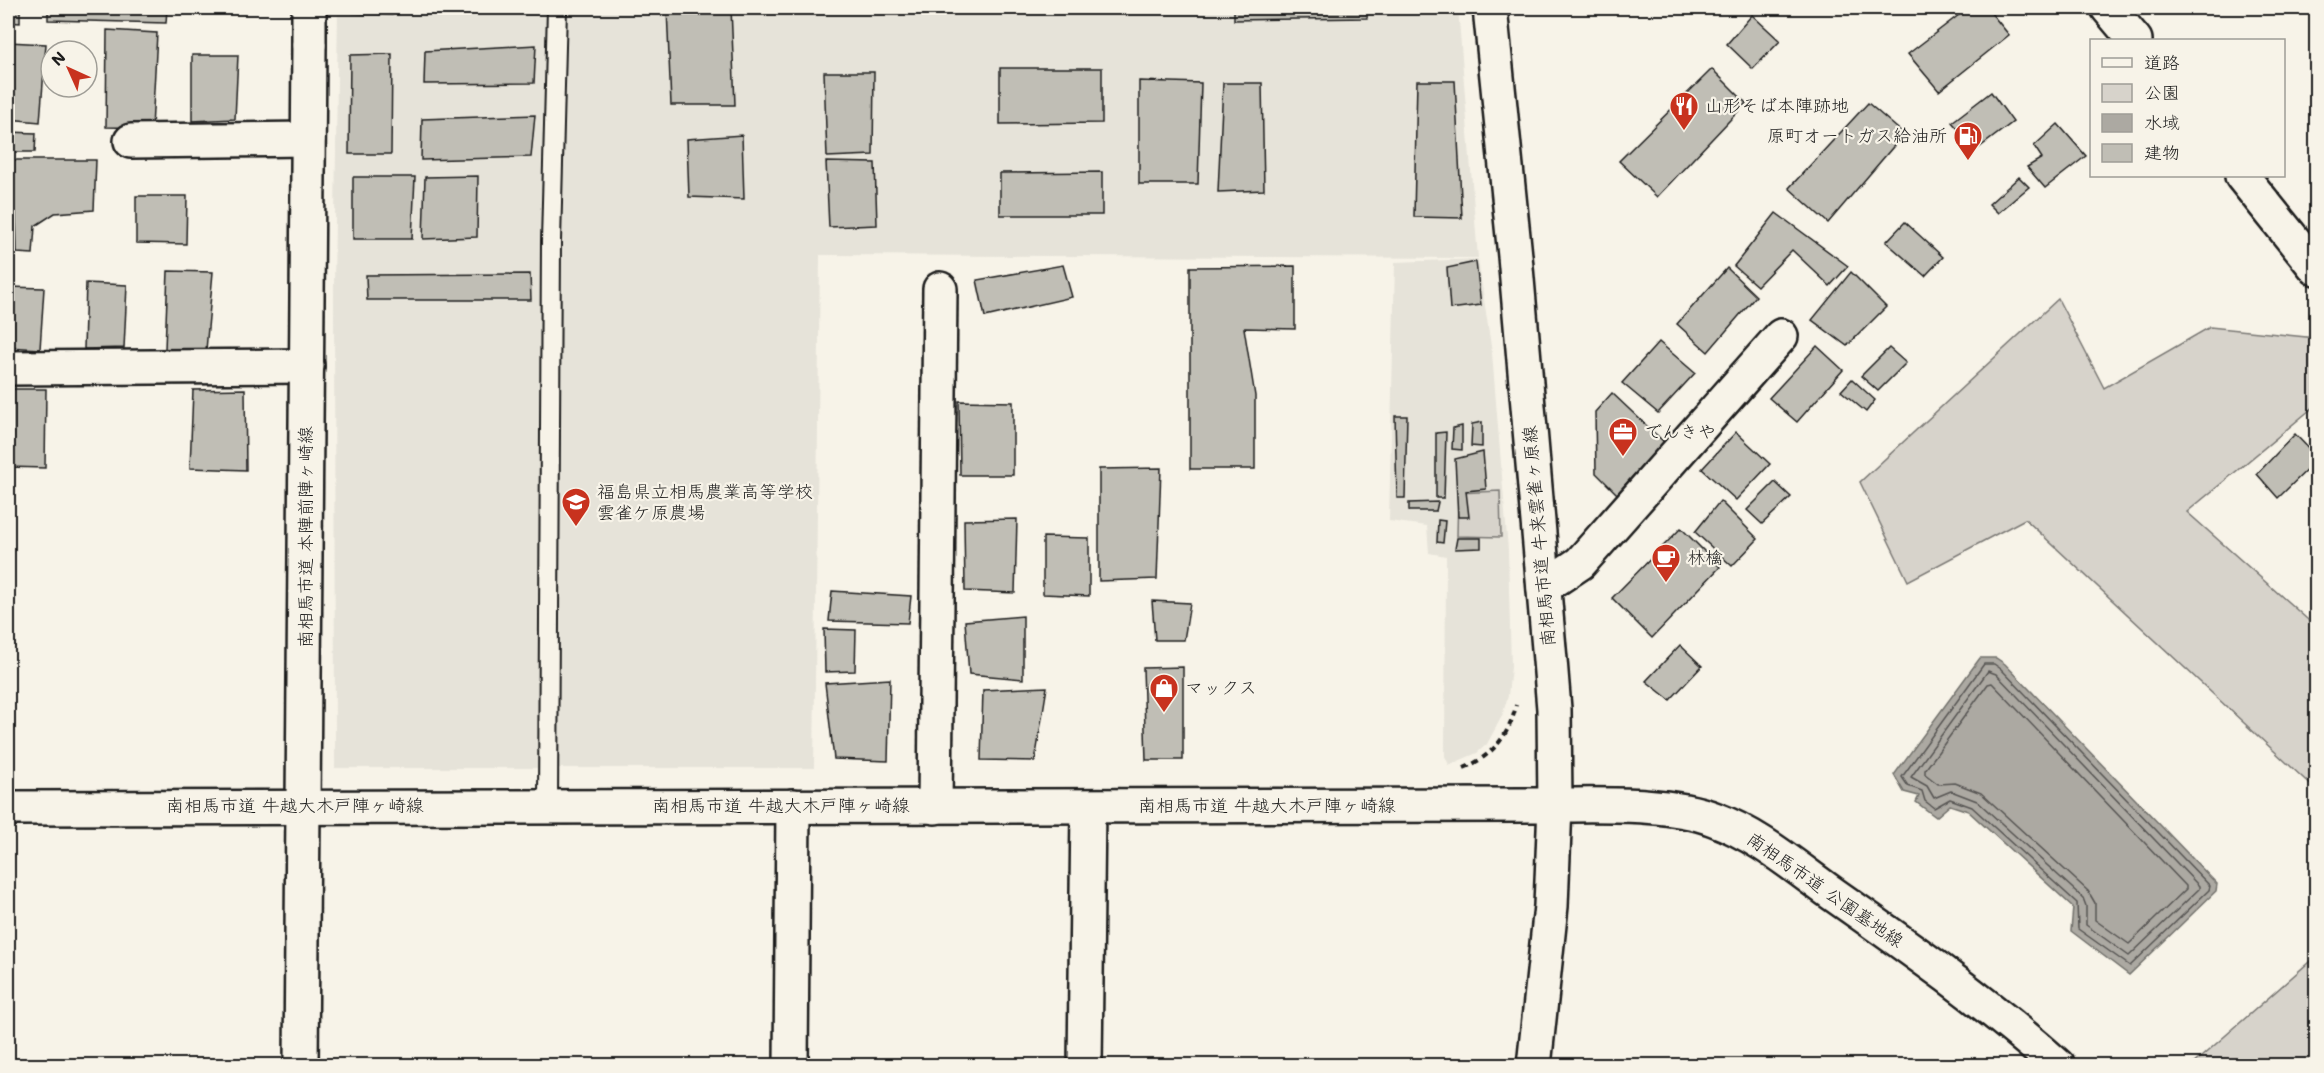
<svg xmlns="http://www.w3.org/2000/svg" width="2324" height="1073" font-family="Mali,'Klee One',sans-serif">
  <rect width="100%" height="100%" fill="#f7f3e8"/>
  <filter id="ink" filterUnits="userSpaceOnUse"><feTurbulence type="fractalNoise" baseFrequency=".0167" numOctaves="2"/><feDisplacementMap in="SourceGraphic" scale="12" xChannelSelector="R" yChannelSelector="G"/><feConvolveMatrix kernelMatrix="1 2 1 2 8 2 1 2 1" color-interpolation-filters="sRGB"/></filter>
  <g filter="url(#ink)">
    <g fill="#e6e3d9">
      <path d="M338,8H1458L1478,258L820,255L814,768H335L334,287Z"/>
      <path d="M1478,259L1492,353L1508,550L1511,667L1508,696L1502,716L1487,744L1477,753L1449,765L1445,756L1446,556L1429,553L1427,526L1389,521L1395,262Z"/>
    </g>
    <g fill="#d7d3cb" stroke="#7a7874" stroke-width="1.5">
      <path d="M2058,299L2104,388L2210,327L2316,338V405L2187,512L2316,627V790L2025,519L1908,581L1860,482Z"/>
      <path d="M1500,491L1501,537L1457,536L1458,493Z"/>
      <path d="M2316,956V1065H2192Z"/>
    </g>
    <path fill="#aca9a2" stroke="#72716c" stroke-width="1.5" d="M1980,658H1996L2005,664L2217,884L2216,891L2129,975L2071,931L2073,907L1968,811L1950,805L1936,817L1916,802L1919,796L1904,792L1894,775Z"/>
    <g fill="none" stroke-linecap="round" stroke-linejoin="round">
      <g stroke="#565452" stroke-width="1.5">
        <path d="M1984,664H1994L2001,669L2210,886L2209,890L2130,966L2078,929L2077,903L1972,807L1950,799L1934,808L1925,801L1922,791L1908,786L1902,777Z"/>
        <path d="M1988,671L1996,674L2199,886V889L2129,956L2086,925V906L2083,898L1977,801L1951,791L1934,798L1927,786L1911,777Z"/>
        <path d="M1992,683L2186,886V889L2129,944L2095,920V903L2088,891L1981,793L1955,783L1938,784L1925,774V770L1988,684Z"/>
      </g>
    </g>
    <g fill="#c0beb5" stroke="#1c1c1c" stroke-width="1.5">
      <path d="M8,8H20V23L8,22Z"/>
      <path d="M48,8H167L166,23L48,20Z"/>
      <path d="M353,8H392V15L353,13Z"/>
      <path d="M424,8H536V14L424,12Z"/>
      <path d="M667,8H731L735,105H671Z"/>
      <path d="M1234,8H1368L1367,18L1234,20Z"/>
      <path d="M1968,8H1987L2009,35L1939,91L1908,54Z"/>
      <path d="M1752,15L1780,41L1753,69L1727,44Z"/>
      <path d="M107,30L157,33L152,128L106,127Z"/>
      <path d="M8,42L46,44L40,122L8,119Z"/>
      <path d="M536,45L534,83L424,84L425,51Z"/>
      <path d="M392,54L391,154H349L350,55Z"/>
      <path d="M192,55H238L235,119L192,121Z"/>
      <path d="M1000,68H1102V123L1000,124Z"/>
      <path d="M1712,69L1746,103L1657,197L1619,161Z"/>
      <path d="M824,72H874L873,155L827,157Z"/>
      <path d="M1139,81L1201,83L1198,184H1139Z"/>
      <path d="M1417,81H1455L1462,218L1414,217Z"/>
      <path d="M1223,83H1262L1264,190L1218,192Z"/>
      <path d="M1991,92L2013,122L1976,150L1952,122Z"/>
      <path d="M1868,103L1904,134L1828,223L1789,188Z"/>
      <path d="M535,115L531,157L421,160L422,119Z"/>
      <path d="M2058,124L2086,156L2045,188L2027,167L2042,158L2034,146Z"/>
      <path d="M8,132L36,133L35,152H8Z"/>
      <path d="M742,135L744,199L689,197L687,139Z"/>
      <path d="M8,160H96L94,210L55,213L35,226L33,254L17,253L16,213L8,212Z"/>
      <path d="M826,162L875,163L877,225L829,227Z"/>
      <path d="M1102,172V215H1000V173Z"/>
      <path d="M478,176L477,237L423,239L425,177Z"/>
      <path d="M353,177H415L412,239H353Z"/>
      <path d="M2019,177L2029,187L1998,213L1989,204Z"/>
      <path d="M136,196H187L186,244L136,243Z"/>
      <path d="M1776,213L1848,266L1830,286L1792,250L1757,286L1734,266Z"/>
      <path d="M1905,222L1943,257L1925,276L1886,242Z"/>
      <path d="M1476,262L1481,305L1450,309L1447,268Z"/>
      <path d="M1063,265L1072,297L985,317L977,280Z"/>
      <path d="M1295,266V329L1244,328L1255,396V469H1190V267Z"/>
      <path d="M1727,268L1756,296L1708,352L1677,324Z"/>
      <path d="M168,271L213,272L206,350L165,349Z"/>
      <path d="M1851,272L1886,307L1847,346L1812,320Z"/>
      <path d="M530,274L531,300H367L366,275Z"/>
      <path d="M86,283L127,285L124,348L84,349Z"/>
      <path d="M8,287L44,288L40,349L8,347Z"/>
      <path d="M1659,342L1695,373L1658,413L1622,383Z"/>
      <path d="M1817,346L1843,370L1797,422L1769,398Z"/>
      <path d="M1889,348L1906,363L1878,391L1861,376Z"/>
      <path d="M1852,379L1875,400L1866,412L1841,391Z"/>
      <path d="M8,389H46L45,468L8,467Z"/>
      <path d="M245,389L246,470L190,468L193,390Z"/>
      <path d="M1612,393L1664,442L1617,494L1596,473L1595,412Z"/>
      <path d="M959,401L1013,402V475H960Z"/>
      <path d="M1395,416H1407L1405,498H1397Z"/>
      <path d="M1482,422V447L1471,446L1472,424Z"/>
      <path d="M1462,426V450L1452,449L1453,428Z"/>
      <path d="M1446,432L1444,498H1436V433Z"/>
      <path d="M1736,432L1770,464L1736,500L1702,469Z"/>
      <path d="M2295,434L2316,456V461L2278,498L2257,474Z"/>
      <path d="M1483,452L1486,489L1466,491L1469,517H1458L1455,459Z"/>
      <path d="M1161,468L1157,579L1099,581V469Z"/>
      <path d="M1775,482L1791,497L1762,524L1747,510Z"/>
      <path d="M1720,501L1758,539L1732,566L1695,532Z"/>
      <path d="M1438,502L1436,511H1409V503Z"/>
      <path d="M1017,519L1015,593L965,591L964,520Z"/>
      <path d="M1438,520L1445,521L1443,543L1437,542Z"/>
      <path d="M1681,528L1720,567L1652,638L1612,598Z"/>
      <path d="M1043,537L1089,538V596L1043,594Z"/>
      <path d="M1457,538H1481V548L1455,549Z"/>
      <path d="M832,591L911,596L908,623L829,621Z"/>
      <path d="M1152,601L1190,603L1184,640H1155Z"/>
      <path d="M1023,616V679L969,674L965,621Z"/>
      <path d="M824,629L856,630L855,671L825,672Z"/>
      <path d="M1680,645L1702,666L1670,700L1646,681Z"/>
      <path d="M1183,667V760H1146L1143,668Z"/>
      <path d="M890,679L888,761L834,759L825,683Z"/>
      <path d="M1047,687L1035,761L981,760L983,690Z"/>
    </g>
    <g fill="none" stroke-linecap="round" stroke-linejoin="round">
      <g stroke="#1c1c1c" stroke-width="22">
        <path id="service" d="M548,806L551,241L557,8"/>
      </g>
      <g stroke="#1c1c1c" stroke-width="38">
        <g id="minor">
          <path d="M309,45V8"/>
          <path d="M131,141L308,139"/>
          <path d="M8,368L307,366"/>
          <path d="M1544,587L1580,563L1781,336"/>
          <path d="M935,807L940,289"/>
          <path d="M301,1066L303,806"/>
          <path d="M791,1066L793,806"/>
          <path d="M1085,1066L1088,807"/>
          <path d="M1534,1066L1551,906L1555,805"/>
        </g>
      </g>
      <g stroke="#1c1c1c" stroke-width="38">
        <g id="tertiary">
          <path d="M1490,8L1515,256L1550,660L1554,709L1555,805"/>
          <path d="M303,806L309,45"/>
          <path d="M8,808L1555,805C1603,805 1670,802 1714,819C1758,835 1795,867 1833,894C1910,948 1988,1003 2058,1066"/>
        </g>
      </g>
      <g stroke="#1c1c1c" stroke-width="38">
        <g id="secondary">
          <path d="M2108,8L2135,40"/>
          <path d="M2242,176L2316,268"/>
        </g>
      </g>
      <path stroke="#1c1c1c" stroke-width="4" stroke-dasharray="6 4.5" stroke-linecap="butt" d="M1464,768C1492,756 1510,735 1516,705"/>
      <use href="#service" stroke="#f7f3e8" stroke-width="18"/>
      <use href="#minor" stroke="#f7f3e8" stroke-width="33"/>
      <use href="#tertiary" stroke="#f7f3e8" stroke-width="33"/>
      <use href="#secondary" stroke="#f7f3e8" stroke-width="33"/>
    </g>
  </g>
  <defs>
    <g id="restaurant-pin" transform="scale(1.5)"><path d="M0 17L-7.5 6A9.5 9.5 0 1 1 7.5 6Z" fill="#c8321e" stroke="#f7f3e8"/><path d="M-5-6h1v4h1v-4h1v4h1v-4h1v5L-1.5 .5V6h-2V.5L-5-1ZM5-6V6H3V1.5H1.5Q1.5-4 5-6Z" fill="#fff"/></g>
    <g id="fuel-pin" transform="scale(1.5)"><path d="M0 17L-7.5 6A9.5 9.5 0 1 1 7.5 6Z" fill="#c8321e" stroke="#f7f3e8"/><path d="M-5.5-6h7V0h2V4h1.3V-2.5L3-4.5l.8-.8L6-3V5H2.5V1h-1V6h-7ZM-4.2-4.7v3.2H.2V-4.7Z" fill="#fff"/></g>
    <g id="office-pin" transform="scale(1.5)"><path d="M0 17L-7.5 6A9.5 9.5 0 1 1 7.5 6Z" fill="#c8321e" stroke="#f7f3e8"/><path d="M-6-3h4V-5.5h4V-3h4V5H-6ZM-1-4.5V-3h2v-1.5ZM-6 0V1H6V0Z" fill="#fff"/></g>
    <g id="school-pin" transform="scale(1.5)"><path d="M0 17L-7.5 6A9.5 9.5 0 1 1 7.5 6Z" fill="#c8321e" stroke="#f7f3e8"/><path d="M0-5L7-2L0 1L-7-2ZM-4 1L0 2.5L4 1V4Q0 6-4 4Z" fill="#fff"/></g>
    <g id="cafe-pin" transform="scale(1.5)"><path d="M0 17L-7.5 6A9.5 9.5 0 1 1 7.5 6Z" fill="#c8321e" stroke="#f7f3e8"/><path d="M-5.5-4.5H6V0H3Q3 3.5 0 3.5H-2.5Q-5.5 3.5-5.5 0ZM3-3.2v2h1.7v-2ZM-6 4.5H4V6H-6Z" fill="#fff"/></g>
    <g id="shop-pin" transform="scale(1.5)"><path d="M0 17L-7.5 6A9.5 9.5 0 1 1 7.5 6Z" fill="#c8321e" stroke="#f7f3e8"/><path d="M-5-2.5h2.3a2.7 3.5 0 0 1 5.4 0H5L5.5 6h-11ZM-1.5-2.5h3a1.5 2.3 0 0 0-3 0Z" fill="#fff"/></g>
  </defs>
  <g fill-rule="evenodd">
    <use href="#restaurant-pin" x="1684" y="106"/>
    <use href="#fuel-pin" x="1968" y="136"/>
    <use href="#office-pin" x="1623" y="432"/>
    <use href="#school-pin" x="576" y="502"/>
    <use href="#cafe-pin" x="1666" y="558"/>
    <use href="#shop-pin" x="1164" y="688"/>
  </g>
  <g text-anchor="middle" stroke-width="4.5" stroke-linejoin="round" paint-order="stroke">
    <g font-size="18" fill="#1c1c1c" stroke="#f7f3e8" text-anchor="start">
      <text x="1705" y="112">山形そば本陣跡地</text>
      <text x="1947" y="142" text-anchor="end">原町オートガス給油所</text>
      <text x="1644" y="438">でんきや</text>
      <text x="597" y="498">福島県立相馬農業高等学校<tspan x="597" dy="21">雲雀ケ原農場</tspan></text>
      <text x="1687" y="564">林檎</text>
      <text x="1185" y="694">マックス</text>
    </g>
    <g font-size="18" fill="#1c1c1c" stroke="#f7f3e8">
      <text transform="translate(1539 536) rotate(-95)" y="6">南相馬市道 牛来雲雀ヶ原線</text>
      <text transform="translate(306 537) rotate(-90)" y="6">南相馬市道 本陣前陣ヶ崎線</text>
      <text x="295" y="812">南相馬市道 牛越大木戸陣ヶ崎線</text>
      <text x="781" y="812">南相馬市道 牛越大木戸陣ヶ崎線</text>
      <text x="1267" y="812">南相馬市道 牛越大木戸陣ヶ崎線</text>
      <text transform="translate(1825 890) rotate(35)" y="6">南相馬市道 公園墓地線</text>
    </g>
  </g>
  <rect width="2324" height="1073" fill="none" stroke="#f7f3e8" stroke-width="30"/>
  <rect x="15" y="15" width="2294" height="1043" fill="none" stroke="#1c1c1c" stroke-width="2" filter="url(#ink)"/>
  <rect x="2090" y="39" width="195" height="138" fill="#f7f3e8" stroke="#9f9d96" stroke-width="1.5"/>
  <rect x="2102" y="58" width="30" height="9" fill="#f7f3e8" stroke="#9f9d96" stroke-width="1.5"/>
  <text x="2144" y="69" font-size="18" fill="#1c1c1c">道路</text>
  <rect x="2102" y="84" width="30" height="18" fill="#d7d3cb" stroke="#9f9d96" stroke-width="1.5"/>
  <text x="2144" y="99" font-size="18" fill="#1c1c1c">公園</text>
  <rect x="2102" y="114" width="30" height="18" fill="#aca9a2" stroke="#9f9d96" stroke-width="1.5"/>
  <text x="2144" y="129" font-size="18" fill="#1c1c1c">水域</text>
  <rect x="2102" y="144" width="30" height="18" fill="#c0beb5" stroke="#9f9d96" stroke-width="1.5"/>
  <text x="2144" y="159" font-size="18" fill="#1c1c1c">建物</text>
  <g transform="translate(69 69) rotate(315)"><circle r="28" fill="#f7f3e8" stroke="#9f9d96" stroke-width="1.5"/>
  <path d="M0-4.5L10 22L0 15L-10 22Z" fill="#c8321e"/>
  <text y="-9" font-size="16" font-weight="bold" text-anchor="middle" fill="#1c1c1c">N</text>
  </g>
</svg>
